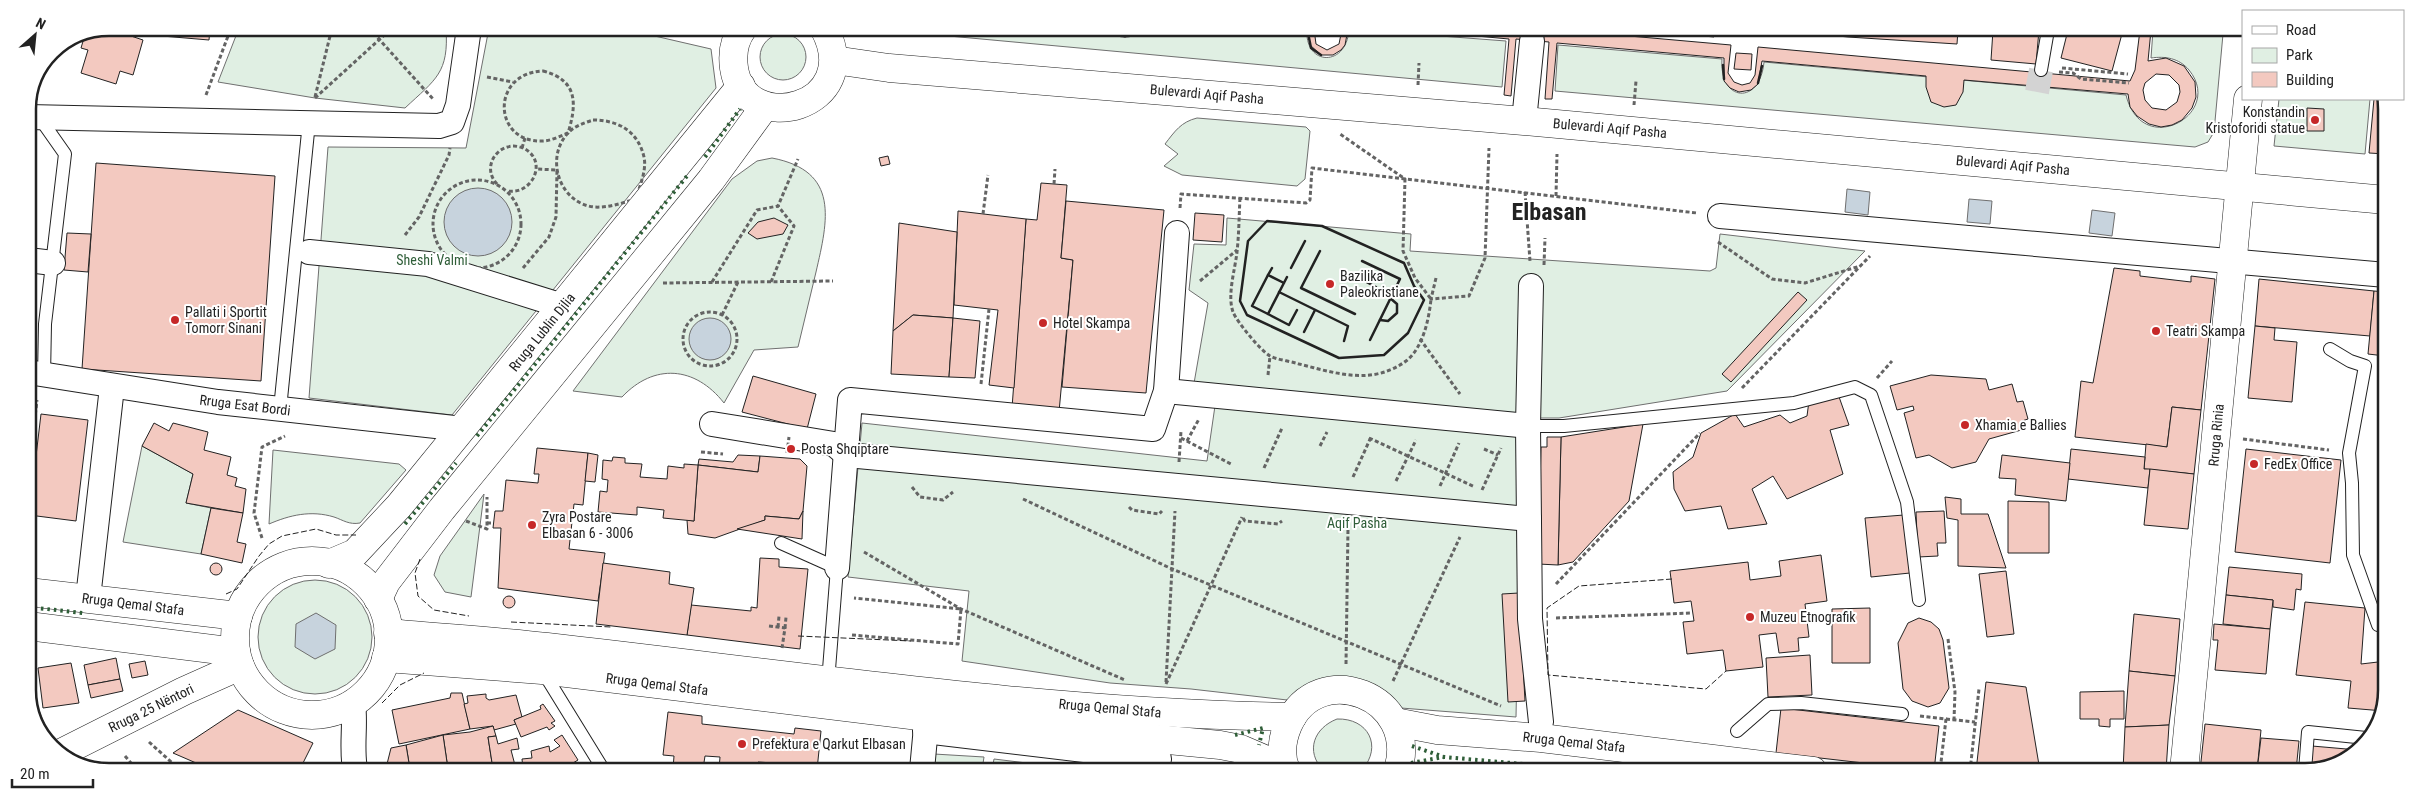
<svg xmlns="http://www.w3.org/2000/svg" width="2414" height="799" font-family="'Roboto Condensed',sans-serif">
  <rect width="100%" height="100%" fill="#fff"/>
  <g fill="#e0efe3" stroke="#6f6f6f">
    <path d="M239,28H446C449,73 436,79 405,108L315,98L218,82Z"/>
    <path d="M489,28H620L711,49L716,88L452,415L309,398L328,147L466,148Z"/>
    <path d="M862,28L1108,29C1118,40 1132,40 1142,29H1307C1304,66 1347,68 1349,29L1506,41L1502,87Z"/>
    <path d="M2153,30H2204V33L2223,34L2214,132L2208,142L2195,147L1555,91L1558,45L1722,59C1719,102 1760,106 1764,62L2126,95C2142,160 2225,114 2189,70C2179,58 2165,56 2151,58Z"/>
    <circle cx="783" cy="57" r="23"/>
    <path d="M2279,99H2370L2365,154L2274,146Z"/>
    <path d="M1197,118L1306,127L1310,131L1305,179L1297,186L1182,175L1164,166L1178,154L1165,144C1175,131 1181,122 1197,118Z"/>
    <path d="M772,158C840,171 828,220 816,272C810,297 804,322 798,347L754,350L724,403C695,366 654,363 622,397L573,391L732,179L757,161Z"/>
    <path d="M1227,218L1411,234L1410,251L1710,271L1716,268L1720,234L1865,251L1727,391L1559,418H1522L1516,717L1401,708L1373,689L1296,701L1191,689L1110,683L962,661L969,591L848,577L862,423L1207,461L1217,392L1193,389L1208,303L1189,290L1194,244L1226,245Z"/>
    <path d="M142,446L193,474L186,503L211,508L201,554L123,542Z"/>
    <path d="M273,450L399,464L406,470L360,523C349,525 343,520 334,517C311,510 290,515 269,524Z"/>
    <path d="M484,494L471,597L445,592L434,575L440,556Z"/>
    <circle cx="315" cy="637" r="57"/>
    <path d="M1337,719C1368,718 1383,746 1362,770H1323C1305,751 1314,728 1337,719Z"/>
    <path d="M934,754L984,757L982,770H928Z"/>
    <path d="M994,759L1084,770H992Z"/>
  </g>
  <g fill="#c7d3dd" stroke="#6f6f6f">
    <circle cx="478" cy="222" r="34"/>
    <path d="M1847,189L1870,192L1868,215L1845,212Z"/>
    <path d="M1969,199L1992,201L1990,224L1967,222Z"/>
    <path d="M2092,210L2115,213L2112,236L2089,233Z"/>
    <circle cx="710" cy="339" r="21"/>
    <path d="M316,613L336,625L335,649L315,659L295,647L296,624Z"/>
  </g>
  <g fill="#f3c9c0" stroke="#222" fill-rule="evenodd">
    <path d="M109,28H134L131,36L143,40L133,75L120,71L116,84L81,73L88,50L81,48L84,38H92L93,34Z"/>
    <path d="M163,28H210L209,40L162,36Z"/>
    <path d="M1109,29L1125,30L1140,29L1134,34L1125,37L1118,35Z"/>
    <path d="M1308,29H1314L1316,44L1327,50L1339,44L1342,29H1348L1345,45L1341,50L1333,55H1321L1310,45Z"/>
    <path d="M1400,29H1550L1731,45L1728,73L1734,82L1742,85L1750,83L1755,75L1758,47L2130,81L2135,70L2140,30H2151L2148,61L2166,58L2184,66L2195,82L2196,97L2192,108L2182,120L2172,125L2161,127L2149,124L2137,116L2130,107L2128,94L1964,80L1963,92L1956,105L1944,107L1931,102L1926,87V76L1762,61L1758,84L1751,90L1739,92L1730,88L1724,81V58L1557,43L1552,99H1545L1549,42L1516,39L1511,96L1504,95L1509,39ZM2156,74L2169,75L2179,85L2180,92L2177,102L2166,110L2152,108L2145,100L2143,90L2145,83Z"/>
    <path d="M1673,30H1715L1714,37L1673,33Z"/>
    <path d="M1778,30H1848V37Z"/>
    <path d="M1848,30H1958L1957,44L1848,37Z"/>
    <path d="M1993,30H2039L2036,64L1991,60Z"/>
    <path d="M2068,30H2123L2112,71L2061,58Z"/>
    <path d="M1736,53L1752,54L1751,70L1734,69Z"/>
    <path d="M38,83L37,100L31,99Z"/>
    <path d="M2374,99H2385L2386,103V154L2369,153Z"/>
    <path d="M2307,108L2324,109V131H2307Z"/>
    <path d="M888,156L890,164L881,166L879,158Z"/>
    <path d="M96,163L275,176L261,381L82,369Z"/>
    <path d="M1041,183L1067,185L1061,258L1073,260L1059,412L1012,408L1026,219L1037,220Z"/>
    <path d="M1066,201L1164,210L1146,393L1062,387L1073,260L1061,258Z"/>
    <path d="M958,211L1026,219L1014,388L989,385L998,310L954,305Z"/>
    <path d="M1195,213L1224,215L1222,242L1193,240Z"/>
    <path d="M774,218L788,225L783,234L757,239L748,233L758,222Z"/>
    <path d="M899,223L957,232L953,318L913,315L893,331Z"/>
    <path d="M67,233L91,234L88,272L64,270Z"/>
    <path d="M2114,268L2140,271V276L2191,282V276L2215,279L2201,410L2172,407L2167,447L2075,437L2081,381L2093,383Z"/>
    <path d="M2259,279L2374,291L2370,336L2255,326Z"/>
    <path d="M2374,291L2385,292V356L2368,354Z"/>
    <path d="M1798,292L1807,300L1731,382L1722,374Z"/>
    <path d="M913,315L953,318L949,377L891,374L893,331Z"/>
    <path d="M953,318L980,321L975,378L949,377Z"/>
    <path d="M2255,326L2275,328L2274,340L2297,342L2292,402L2248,398Z"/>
    <path d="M1931,375L1986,379L1989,390L2012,384L2017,402L2023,401L2028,419L2022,421L2025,429L1989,439L1976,462L1952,468L1929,455L1916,458L1904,413L1914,410L1913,406L1897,410L1890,386Z"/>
    <path d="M753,376L816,394L807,429L742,412Z"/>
    <path d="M1838,394L1849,425L1830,430L1843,474L1787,499L1773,476L1752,489L1767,524L1728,529L1721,506L1685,511L1674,489L1673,472L1693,457L1701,433L1735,414L1744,427L1780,415L1790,423L1807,416L1809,401Z"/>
    <path d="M2172,407L2201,410L2194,474L2144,469L2146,444L2167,447Z"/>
    <path d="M41,414L88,420L76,521L29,515Z"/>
    <path d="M28,415H31L28,443Z"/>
    <path d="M154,423L169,431L173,423L208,432L204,450L231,457L227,475L237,478L235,486L246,489L243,513L186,503L193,474L142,446Z"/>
    <path d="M1643,424L1629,501L1573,562L1558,565L1561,437Z"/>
    <path d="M1547,437H1561L1558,565L1538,564L1541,447H1547Z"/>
    <path d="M537,448L588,453L583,505L574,504L569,549L605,553L598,601L498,588L501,528H493L495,511H503L506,480L538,483L539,474H534Z"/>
    <path d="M2071,449L2145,457L2144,469H2150L2148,488L2068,479Z"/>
    <path d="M2246,449L2341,460L2330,563L2235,552Z"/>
    <path d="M588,453L598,455L595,482L585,481Z"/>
    <path d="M738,455L760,456L758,472L698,465L699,459L733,462Z"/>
    <path d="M2002,455L2070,463L2066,501L2015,495L2016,479L1999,478Z"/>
    <path d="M760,456L800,459L807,466L803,511L799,519L765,516V520L715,538L688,534L687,520L694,521L698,465L758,472Z"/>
    <path d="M613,457L625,458V463L642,464L640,477L667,479L668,466L684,468V464L698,465L694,521L663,518L664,510L637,507V515L598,512L600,491L607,492L608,480L602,479L603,460L612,461Z"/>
    <path d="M2150,469L2194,474L2188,529L2144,525Z"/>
    <path d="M1945,497L1961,499V514H1988L2006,568L1958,566V520L1947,518Z"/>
    <path d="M2008,501L2049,502V553H2008Z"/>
    <path d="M211,508L243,513L237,542L246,544L242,563L201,554Z"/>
    <path d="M803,511L802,539L737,529L765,520V516L799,519Z"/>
    <path d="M1944,511L1946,543H1937L1938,556L1918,557L1916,512Z"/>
    <path d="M1904,515L1910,573L1871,577L1865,518Z"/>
    <path d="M1821,555L1827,601L1805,604L1809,637L1798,638L1799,651L1779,653L1776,633L1759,635L1763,667L1726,671L1723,650L1687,654L1683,622L1694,621L1691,601L1674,603L1670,571L1748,562L1750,580L1781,576L1779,561Z"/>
    <path d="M760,558L779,559V567L808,569L800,649L687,635L691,605L751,611V607L757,608Z"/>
    <circle cx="216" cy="569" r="6"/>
    <path d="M603,563L670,572L669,584L694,588L687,635L596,624Z"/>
    <path d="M2229,567L2302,574L2301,590L2296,589L2294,610L2273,607V600L2226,595Z"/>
    <path d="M2006,571L2014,634L1987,637L1979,574Z"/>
    <path d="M1519,593L1525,701L1508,702L1502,594Z"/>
    <path d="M2226,595L2273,600L2270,629L2223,624Z"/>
    <circle cx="509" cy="602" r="6"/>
    <path d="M2305,602L2365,608L2361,664L2378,662V639L2384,640V711L2348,708L2351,681L2296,675Z"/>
    <path d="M1870,608V663H1832V609Z"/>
    <path d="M2134,614L2180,619L2175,676L2129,671Z"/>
    <path d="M1919,618L1931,622L1939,629L1943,640L1949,688L1940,703L1928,707L1912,701L1903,689L1898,643L1908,623Z"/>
    <path d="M2214,624L2270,629L2266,674L2215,670L2218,640H2213Z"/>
    <path d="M1810,655L1812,695L1768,697L1766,658Z"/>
    <path d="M116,658L120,679L88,685L84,665Z"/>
    <path d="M145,661L148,675L132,678L129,664Z"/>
    <path d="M71,663L79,703L43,708L38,668Z"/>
    <path d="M2129,671L2175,676L2169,725L2125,727Z"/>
    <path d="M120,679L123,691L91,698L88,685Z"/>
    <path d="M1986,682L2026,687L2040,771H1976Z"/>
    <path d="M2124,691V719H2110V727L2099,726V719H2080V692Z"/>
    <path d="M451,693H462L470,729L399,744L392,710L450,698Z"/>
    <path d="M486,694V698L489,700L516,695L522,717L514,720L516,724L494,730L493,726L470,729L464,704L468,703L467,696Z"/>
    <path d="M543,704L555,721L551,723L555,726L549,730L547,727L521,737L514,720L541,709L540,706Z"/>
    <path d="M1781,708L1939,726L1934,771L1776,753Z"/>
    <path d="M238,710L313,743L300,769H210L173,753Z"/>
    <path d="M668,712L702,716V724L794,734L795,728L821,731L817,770H772L773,763L758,762L757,770L719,769L720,757L705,756L703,769H673L674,756L663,755Z"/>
    <path d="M2205,724L2261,730L2257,771H2200Z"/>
    <path d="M2169,725L2166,771H2123L2125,727Z"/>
    <path d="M493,726L496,736L488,737L493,769H448L443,735L470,732Z"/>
    <path d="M443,735L448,769H410L406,745Z"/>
    <path d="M562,735L578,760L563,769H523L522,759L532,758L531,751L549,746L550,752L560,746L554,740Z"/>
    <path d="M496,736L498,744L517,738L519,749L511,750L516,769H493L488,737Z"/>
    <path d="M2261,738L2299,741L2296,771H2257Z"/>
    <path d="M406,745L410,769H394V767L387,764L391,748Z"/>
    <path d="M2312,746L2358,750L2355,755L2310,770Z"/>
  </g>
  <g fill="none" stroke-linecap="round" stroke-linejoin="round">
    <path stroke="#d3d3d3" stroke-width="24" stroke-dasharray="24 12" stroke-linecap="butt" d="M2037,92L2041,70"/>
    <g stroke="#222" stroke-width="14">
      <g id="lane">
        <path d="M2041,70L2048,30"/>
        <path d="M39,117L65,154L45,324L44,376"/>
        <path d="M2330,349L2350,361L2365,366L2349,453L2352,483L2353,555L2378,625L2384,626"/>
        <path d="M280,409L309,122"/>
        <path d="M1528,426H1564L1794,403L1855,387L1871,395L1907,502L1919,600"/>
        <path d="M781,543L837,568L828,682"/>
        <path d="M542,670L603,769"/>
        <path d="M1737,731L1768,704L1801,703L1902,714"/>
        <path d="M2305,771L2308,732L2366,738"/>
      </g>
    </g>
    <g stroke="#222" stroke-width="26">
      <g id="street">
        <path d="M28,117L439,126L452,122L458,105L469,28"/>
        <path d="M1524,121L1532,41"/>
        <path d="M1720,216L2386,275"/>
        <path d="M309,252L428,264L553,303"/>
        <path d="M28,260L53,263"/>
        <path d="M1531,286L1528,426L1530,619L1541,722"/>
        <path d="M28,372L218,402L463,429"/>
        <path d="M1166,391L1528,426"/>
        <path d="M712,424L834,444L847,455L1529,519"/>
        <path d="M837,568L850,400L1153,429L1166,391L1177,233"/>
        <path d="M88,598L112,387"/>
        <path d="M353,703C356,725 351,747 355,769"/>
        <path d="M925,731L1159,759"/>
        <path d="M922,770L927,716"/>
      </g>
    </g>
    <g stroke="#222" stroke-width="29">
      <g id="secondary">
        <path d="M743,28C734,40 732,54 734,68C744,139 867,108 824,28"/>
        <path d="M834,60L889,68L1524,121L2386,200"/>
        <path d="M329,564L355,553L399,506L741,86"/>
        <path d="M378,599L386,582L442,509L711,180L765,106"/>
        <path d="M63,752L184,691L240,666"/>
        <path d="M2184,771L2248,99"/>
      </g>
    </g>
    <g stroke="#222" stroke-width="29">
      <g id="primary">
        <circle cx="312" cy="638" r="77"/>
        <path d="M28,592L238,616"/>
        <path d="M28,626L236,652"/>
        <path d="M388,633C441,638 495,641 547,647C795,675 1042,713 1292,717"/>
        <path d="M386,658L542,670L927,717L1220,745L1241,749L1285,768"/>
        <path d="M1395,722L1437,730L1541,738L1813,771"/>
        <path d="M1286,770C1280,756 1282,739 1288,725C1318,657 1420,696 1398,770"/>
      </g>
    </g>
    <g stroke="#646464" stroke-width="3" stroke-dasharray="4 2.5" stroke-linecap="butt">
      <path d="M369,28L433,99"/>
      <path d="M2062,68L2128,74"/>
      <path d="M543,71C578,80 577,104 568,133C560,136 551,141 542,141C493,143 490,73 543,71Z"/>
      <path d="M2059,72L2073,73L2081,79L2129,83"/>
      <path d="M487,77L513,82"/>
      <path d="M1418,85L1419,63"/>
      <path d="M206,95L231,28"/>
      <path d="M315,97L332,28"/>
      <path d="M315,98L392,28"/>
      <path d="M1634,105L1636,81"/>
      <path d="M593,120C618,120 638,131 644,157C647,171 639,187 636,199C622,203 608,208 594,207C559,203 544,157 569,132C575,126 584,123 593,120Z"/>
      <path d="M522,148L525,138"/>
      <circle cx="477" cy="224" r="44"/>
      <path d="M497,184C479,165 502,137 525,149C548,162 532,195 508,191"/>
      <path d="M1054,184L1055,169"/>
      <path d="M1525,192L1530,261"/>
      <path d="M1556,196L1557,154"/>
      <path d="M1240,198C1239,216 1239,234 1237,252C1235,270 1227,295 1233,312C1237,322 1261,351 1270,356C1278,360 1290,361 1299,364C1335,373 1372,386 1406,361C1423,348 1429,319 1431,299L1415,278L1403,251L1405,179L1340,134"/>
      <path d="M1180,208L1181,194L1306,203L1310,200L1312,168L1697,213"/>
      <path d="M983,214L988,175"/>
      <path d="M405,235L419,217L449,155L450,148"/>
      <path d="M1718,242L1772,279L1805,283L1860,266"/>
      <path d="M1544,265L1545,238"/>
      <path d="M523,268L549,237L556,217L557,170L537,169"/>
      <path d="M1436,278L1431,299L1469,296L1485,258L1489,148"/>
      <path d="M1200,281L1237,250"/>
      <path d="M712,282L757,210L778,206L798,159"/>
      <path d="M771,282L794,226L778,206"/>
      <path d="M663,283L833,281"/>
      <circle cx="710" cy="339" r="27"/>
      <path d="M722,315L738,282"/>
      <path d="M1420,339L1460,394"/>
      <path d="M1268,375L1270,356"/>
      <path d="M1877,378L1892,361"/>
      <path d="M981,384L989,309"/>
      <path d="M1742,388L1870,256"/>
      <path d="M1181,438L1231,464"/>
      <path d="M1369,438L1475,487"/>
      <path d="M2243,439L2329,450"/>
      <path d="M1187,441L1199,419"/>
      <path d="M1320,446L1327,432"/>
      <path d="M1484,449L1498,455"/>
      <path d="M701,452L723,454"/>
      <path d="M1179,462L1181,431"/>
      <path d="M1264,468L1282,428"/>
      <path d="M1353,477L1371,437"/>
      <path d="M28,479L37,400"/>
      <path d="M1396,481L1416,440"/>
      <path d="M1440,486L1459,443"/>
      <path d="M912,487L920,497L943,500L953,492"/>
      <path d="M1482,490L1501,448"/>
      <path d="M1023,499L1170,568L1501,706"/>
      <path d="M1129,507L1132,510L1159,514L1162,511"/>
      <path d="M1243,518L1245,521L1278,524L1282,521"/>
      <path d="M466,521L487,529V497"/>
      <path d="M487,523H493"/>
      <path d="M262,538L254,513L262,447L285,436"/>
      <path d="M864,552L961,609L1125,680"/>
      <path d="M1556,584L1700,433"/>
      <path d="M1556,618L1692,613"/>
      <path d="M769,626L785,628L782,648"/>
      <path d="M778,627L779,616"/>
      <path d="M785,628L786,617"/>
      <path d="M852,635L958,644L961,609L854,598"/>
      <path d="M1948,639L1955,692L1954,720"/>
      <path d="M1346,664L1348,528"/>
      <path d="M1393,681L1460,537"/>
      <path d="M1166,682L1175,511"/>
      <path d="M1166,684L1242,517"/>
      <path d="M28,686L46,731"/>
      <path d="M1920,716L1946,719L1940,771"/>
      <path d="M1946,719L1975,722"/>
      <path d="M149,742L179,769"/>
      <path d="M125,756L136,769"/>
      <path d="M1970,771L1979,689"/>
    </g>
    <use href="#lane" stroke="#fff" stroke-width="12"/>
    <use href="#street" stroke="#fff" stroke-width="24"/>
    <use href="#secondary" stroke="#fff" stroke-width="28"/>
    <use href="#primary" stroke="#fff" stroke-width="28"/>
    <path stroke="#646464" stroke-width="3" stroke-dasharray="4 2.5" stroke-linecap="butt" d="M787,453L789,437"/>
    <g stroke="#2f5e38" stroke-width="4" stroke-dasharray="2.5 4" stroke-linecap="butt">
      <path d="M705,157L740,109"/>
      <path d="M477,436L687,176"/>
      <path d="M405,524L456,463"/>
      <path d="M28,607L83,613"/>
      <path d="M1235,735L1263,728L1259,745"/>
      <path d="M1412,746L1444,757L1523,764"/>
      <path d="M1411,763L1444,757"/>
      <path d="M1551,768L1577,771"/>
    </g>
    <g stroke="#222" stroke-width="1" stroke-dasharray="6 2.5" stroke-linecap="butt">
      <path d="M420,559L415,573L418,596L434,610L469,616"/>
      <path d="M1672,579L1579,586L1547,608L1548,675L1706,689L1726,671"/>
      <path d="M226,594L237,589L259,556L269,544L282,536L316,529L336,535H356"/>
      <path d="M511,622L611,627"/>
      <path d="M798,636L911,641"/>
      <path d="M382,703L400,685L424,673"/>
    </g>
    <g stroke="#222" stroke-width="2.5">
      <path d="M1308,33L1311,48L1321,55"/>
      <path d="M1723,65L1724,79"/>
      <path d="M1758,83L1762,66"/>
      <path d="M1267,221L1322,226L1404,263L1414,286L1424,300L1408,333L1384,355L1339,358L1247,315L1240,301L1248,241Z"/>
      <path d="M1320,251L1301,288L1355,314"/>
      <path d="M1362,261L1400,279L1370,340"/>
      <path d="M1291,268L1305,241"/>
      <path d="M1268,275L1272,268"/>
      <path d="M1353,275L1376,287"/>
      <path d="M1284,283L1268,275L1252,306L1268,314L1287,277"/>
      <path d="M1279,292L1348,326L1344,341"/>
      <path d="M1268,314L1289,325L1297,310"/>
      <path d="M1380,320L1388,321L1397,313V304L1390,298"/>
      <path d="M1304,332L1315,310"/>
    </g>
  </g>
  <g fill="#c62828" stroke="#fff" stroke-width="2">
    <circle cx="2315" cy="120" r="5"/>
    <circle cx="1330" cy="284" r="5"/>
    <circle cx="175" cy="320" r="5"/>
    <circle cx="1043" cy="323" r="5"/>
    <circle cx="2156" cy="331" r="5"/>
    <circle cx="1965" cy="425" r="5"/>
    <circle cx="791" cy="449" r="5"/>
    <circle cx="2254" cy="464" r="5"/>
    <circle cx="532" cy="525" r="5"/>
    <circle cx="1750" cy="617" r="5"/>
    <circle cx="742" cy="744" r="5"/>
  </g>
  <g text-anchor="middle" stroke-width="4" stroke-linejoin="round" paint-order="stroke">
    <g font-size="14" fill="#222" stroke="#fff">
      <text transform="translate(1207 94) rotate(5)" y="5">Bulevardi Aqif Pasha</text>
      <text transform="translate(1610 128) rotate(5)" y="5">Bulevardi Aqif Pasha</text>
      <text transform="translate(2013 165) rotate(5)" y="5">Bulevardi Aqif Pasha</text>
      <text transform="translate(542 332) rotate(-51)" y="5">Rruga Lublin Djlia</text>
      <text transform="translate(245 405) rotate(7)" y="5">Rruga Esat Bordi</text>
      <text transform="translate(2216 435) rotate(-85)" y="5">Rruga Rinia</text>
      <text transform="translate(133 604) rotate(7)" y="5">Rruga Qemal Stafa</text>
      <text transform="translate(657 684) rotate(7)" y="5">Rruga Qemal Stafa</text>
      <text transform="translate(151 708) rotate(-26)" y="5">Rruga 25 Nëntori</text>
      <text transform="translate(1110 708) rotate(5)" y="5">Rruga Qemal Stafa</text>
      <text transform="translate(1574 742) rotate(6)" y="5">Rruga Qemal Stafa</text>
    </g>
    <g font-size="14" fill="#222" stroke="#fff" text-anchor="start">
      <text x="2305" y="117" text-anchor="end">Konstandin<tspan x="2305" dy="16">Kristoforidi statue</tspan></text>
      <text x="1340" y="281">Bazilika<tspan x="1340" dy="16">Paleokristiane</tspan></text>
      <text x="185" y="317">Pallati i Sportit<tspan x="185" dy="16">Tomorr Sinani</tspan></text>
      <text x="1053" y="328">Hotel Skampa</text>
      <text x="2166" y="336">Teatri Skampa</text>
      <text x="1975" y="430">Xhamia e Ballies</text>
      <text x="801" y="454">Posta Shqiptare</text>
      <text x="2264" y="469">FedEx Office</text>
      <text x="542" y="522">Zyra Postare<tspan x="542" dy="16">Elbasan 6 - 3006</tspan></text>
      <text x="1760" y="622">Muzeu Etnografik</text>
      <text x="752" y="749">Prefektura e Qarkut Elbasan</text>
    </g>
    <g font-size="14" fill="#2f5e38" stroke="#fff">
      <text x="432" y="265">Sheshi Valmi</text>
      <text x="1357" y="528">Aqif Pasha</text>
    </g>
    <g font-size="24" font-weight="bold" fill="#222" stroke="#fff">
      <text x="1549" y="220">Elbasan</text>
    </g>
  </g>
  <path d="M0 0H2414V799H0ZM109 36H2305A73 73 0 0 1 2378 109V690A73 73 0 0 1 2305 763H109A73 73 0 0 1 36 690V109A73 73 0 0 1 109 36Z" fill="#fff" fill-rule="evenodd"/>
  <path fill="none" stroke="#222" stroke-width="2.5" d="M109 36H2305A73 73 0 0 1 2378 109V690A73 73 0 0 1 2305 763H109A73 73 0 0 1 36 690V109A73 73 0 0 1 109 36Z"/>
  <rect x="2242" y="10" width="162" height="90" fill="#ffffff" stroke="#a7a7a7"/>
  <rect x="2252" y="26" width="25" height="8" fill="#ffffff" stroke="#a7a7a7"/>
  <text x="2286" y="35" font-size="15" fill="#222222">Road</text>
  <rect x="2252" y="48" width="25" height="15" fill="#e0efe3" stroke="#a7a7a7"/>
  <text x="2286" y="60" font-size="15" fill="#222222">Park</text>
  <rect x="2252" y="72" width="25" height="15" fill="#f3c9c0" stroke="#a7a7a7"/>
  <text x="2286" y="85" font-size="15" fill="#222222">Building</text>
  <g transform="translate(35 35) rotate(27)" stroke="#ffffff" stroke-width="4" paint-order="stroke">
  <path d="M0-4L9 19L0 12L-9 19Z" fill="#222222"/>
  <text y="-8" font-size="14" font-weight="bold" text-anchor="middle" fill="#222222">N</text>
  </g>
  <path d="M12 779v8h81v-8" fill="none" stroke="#222222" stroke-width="2.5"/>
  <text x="20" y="779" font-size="15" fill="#222222" stroke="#ffffff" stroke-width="4" paint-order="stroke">20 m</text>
</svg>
